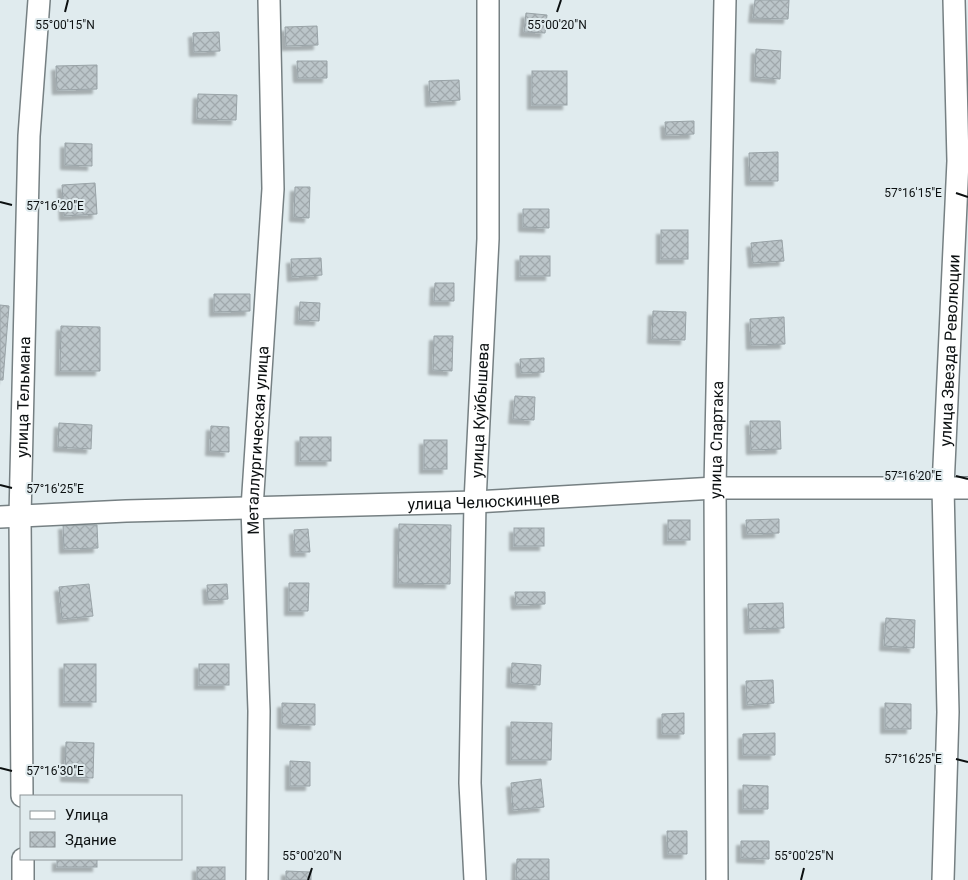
<svg xmlns="http://www.w3.org/2000/svg" width="968" height="880" font-family="Roboto,sans-serif">
  <defs>
    <pattern id="building-cross-hatch" width="8" height="8" patternUnits="userSpaceOnUse" patternTransform="scale(1.25)"><rect width="8" height="8" fill="#bbc5c9"/><path d="M0 0l8 8M0 8l8-8" fill="none" stroke="#a0a8ac"/></pattern>
    <filter id="shadow"><feDropShadow dx="-4.5" dy="4.5" stdDeviation="1" flood-color="#0004"/></filter>
  </defs>
  <rect width="100%" height="100%" fill="#e0ebee"/>
  <g fill="url(#building-cross-hatch)" stroke="#99a3a7" filter="url(#shadow)">
    <path d="M755,0H789L788,19L753,18Z"/>
    <path d="M526,13L547,15L545,33L524,32Z"/>
    <path d="M317,26L318,45L286,46L285,27Z"/>
    <path d="M219,32L220,51L194,52L193,33Z"/>
    <path d="M756,49L781,51L780,79L755,77Z"/>
    <path d="M297,61H327V78H298Z"/>
    <path d="M97,65V89L57,90L56,66Z"/>
    <rect x="532" y="71" width="35" height="34"/>
    <path d="M459,80L460,100L430,102L429,81Z"/>
    <path d="M198,94L237,95L236,120L197,119Z"/>
    <path d="M694,121V134L666,135L665,122Z"/>
    <path d="M65,143L92,144V166L65,165Z"/>
    <path d="M778,152V181H750L749,153Z"/>
    <path d="M95,183L97,214L64,216L62,185Z"/>
    <path d="M295,187H310L309,218L294,217Z"/>
    <path d="M523,209H549V228L523,227Z"/>
    <rect x="661" y="230" width="27" height="29"/>
    <path d="M782,240L784,261L753,263L751,243Z"/>
    <rect x="520" y="256" width="30" height="20"/>
    <path d="M321,258L322,275L292,277L291,259Z"/>
    <path d="M435,283H454V301H434Z"/>
    <path d="M214,294H250V311L214,312Z"/>
    <path d="M300,302L320,303L319,321L299,320Z"/>
    <path d="M0,305L9,306L3,380H0Z"/>
    <path d="M653,311L686,312L685,340L652,339Z"/>
    <path d="M784,317L785,344L751,345L750,319Z"/>
    <path d="M61,326L100,327V371H60Z"/>
    <path d="M434,336H453L452,371L433,370Z"/>
    <path d="M544,358V372L521,373L520,359Z"/>
    <path d="M515,396L535,397L534,420L513,419Z"/>
    <path d="M750,421H780L781,449L751,450Z"/>
    <path d="M59,423L92,425L91,449L58,447Z"/>
    <path d="M211,426L229,427V452L210,451Z"/>
    <rect x="300" y="437" width="31" height="24"/>
    <rect x="424" y="440" width="23" height="29"/>
    <path d="M779,519V533L747,534L746,520Z"/>
    <rect x="668" y="520" width="22" height="20"/>
    <path d="M399,524L451,525L450,584L398,583Z"/>
    <path d="M63,525H97L98,548L64,549Z"/>
    <rect x="514" y="528" width="30" height="18"/>
    <path d="M308,529L310,552H295L294,530Z"/>
    <path d="M289,583H309L308,611H289Z"/>
    <path d="M89,584L93,616L62,619L59,587Z"/>
    <path d="M227,584L228,599L208,600L207,585Z"/>
    <path d="M515,592H545V604L516,605Z"/>
    <path d="M783,603L784,628L749,629L748,604Z"/>
    <path d="M886,618L915,620L914,648L884,646Z"/>
    <path d="M512,663L541,665L540,685L511,683Z"/>
    <rect x="64" y="664" width="32" height="38"/>
    <rect x="199" y="664" width="30" height="21"/>
    <path d="M773,680L774,703L747,705L746,681Z"/>
    <path d="M282,703L315,704V725L282,724Z"/>
    <path d="M885,703L911,704V729H885Z"/>
    <path d="M684,713V734H662V714Z"/>
    <path d="M511,722L552,723L551,760H511Z"/>
    <path d="M775,733V755H743V734Z"/>
    <path d="M66,742L94,743L93,778L65,777Z"/>
    <path d="M290,761L310,762V786H290Z"/>
    <path d="M541,779L544,807L513,810L511,783Z"/>
    <path d="M743,785L768,786V809H743Z"/>
    <path d="M667,831H687V854H668Z"/>
    <path d="M741,841H769V859L741,858Z"/>
    <rect x="57" y="859" width="40" height="8"/>
    <path d="M517,859H549V880H516Z"/>
    <rect x="197" y="867" width="28" height="13"/>
    <path d="M286,871L311,872V880H286Z"/>
  </g>
  <g fill="none" stroke-linecap="round" stroke-linejoin="round">
    <g stroke="#768083" stroke-width="24">
      <g id="minor">
        <path id="s1" d="M0,517L126,511L475,502L715,488H968"/>
        <path id="s2" d="M22,796L20,516L29,136L39,0"/>
        <path d="M23,859V880"/>
        <path id="s3" d="M257,880L259,711L252,508L273,189L269,0"/>
        <path id="s4" d="M475,880L470,783L475,502L488,239V0"/>
        <path id="s5" d="M717,880L715,488L725,0"/>
        <path id="s6" d="M943,880L948,712L943,487L958,161L954,0"/>
      </g>
    </g>
    <use href="#minor" stroke="#fff" stroke-width="21"/>
  </g>
  <path fill="none" stroke="#0c1011" stroke-width="2" d="M65,12L68,0M557,12L561,0M956,193L968,197M0,202L12,205M956,476L968,479M0,485L12,488M956,759L968,762M0,768L12,771M308,880L312,868M801,880L804,868"/>
  <g text-anchor="middle" stroke-width="4" stroke-linejoin="round" paint-order="stroke">
    <g font-size="16" fill="#0c1011" stroke="#e0ebee">
      <text dy="6" stroke="none"><textPath href="#s6" startOffset="530">улица Звезда Революции</textPath></text>
      <text dy="6" stroke="none"><textPath href="#s2" startOffset="399">улица Тельмана</textPath></text>
      <text dy="6" stroke="none"><textPath href="#s4" startOffset="470">улица Куйбышева</textPath></text>
      <text dy="6" stroke="none"><textPath href="#s3" startOffset="440">Металлургическая улица</textPath></text>
      <text dy="6" stroke="none"><textPath href="#s5" startOffset="440">улица Спартака</textPath></text>
      <text dy="6" stroke="none"><textPath href="#s1" startOffset="484">улица Челюскинцев</textPath></text>
    </g>
  </g>
  <g font-size="12" text-anchor="middle" fill="#0c1011" stroke="#e0ebee" stroke-width="4" stroke-linejoin="round" paint-order="stroke">
    <text x="65" y="29">55°00'15"N</text>
    <text x="557" y="29">55°00'20"N</text>
    <text x="913" y="197">57°16'15"E</text>
    <text x="55" y="210">57°16'20"E</text>
    <text x="913" y="480">57°16'20"E</text>
    <text x="55" y="493">57°16'25"E</text>
    <text x="913" y="763">57°16'25"E</text>
    <text x="55" y="775">57°16'30"E</text>
    <text x="312" y="860">55°00'20"N</text>
    <text x="804" y="860">55°00'25"N</text>
  </g>
  <rect x="20" y="795" width="162" height="65" fill="#e0ebee" stroke="#8b9396"/>
  <rect x="30" y="811" width="25" height="8" fill="#ffffff" stroke="#8b9396"/>
  <text x="65" y="820" font-size="15" fill="#0c1011">Улица</text>
  <rect x="30" y="832" width="25" height="15" fill="url(#building-cross-hatch)" stroke="#8b9396"/>
  <text x="65" y="845" font-size="15" fill="#0c1011">Здание</text>
</svg>
